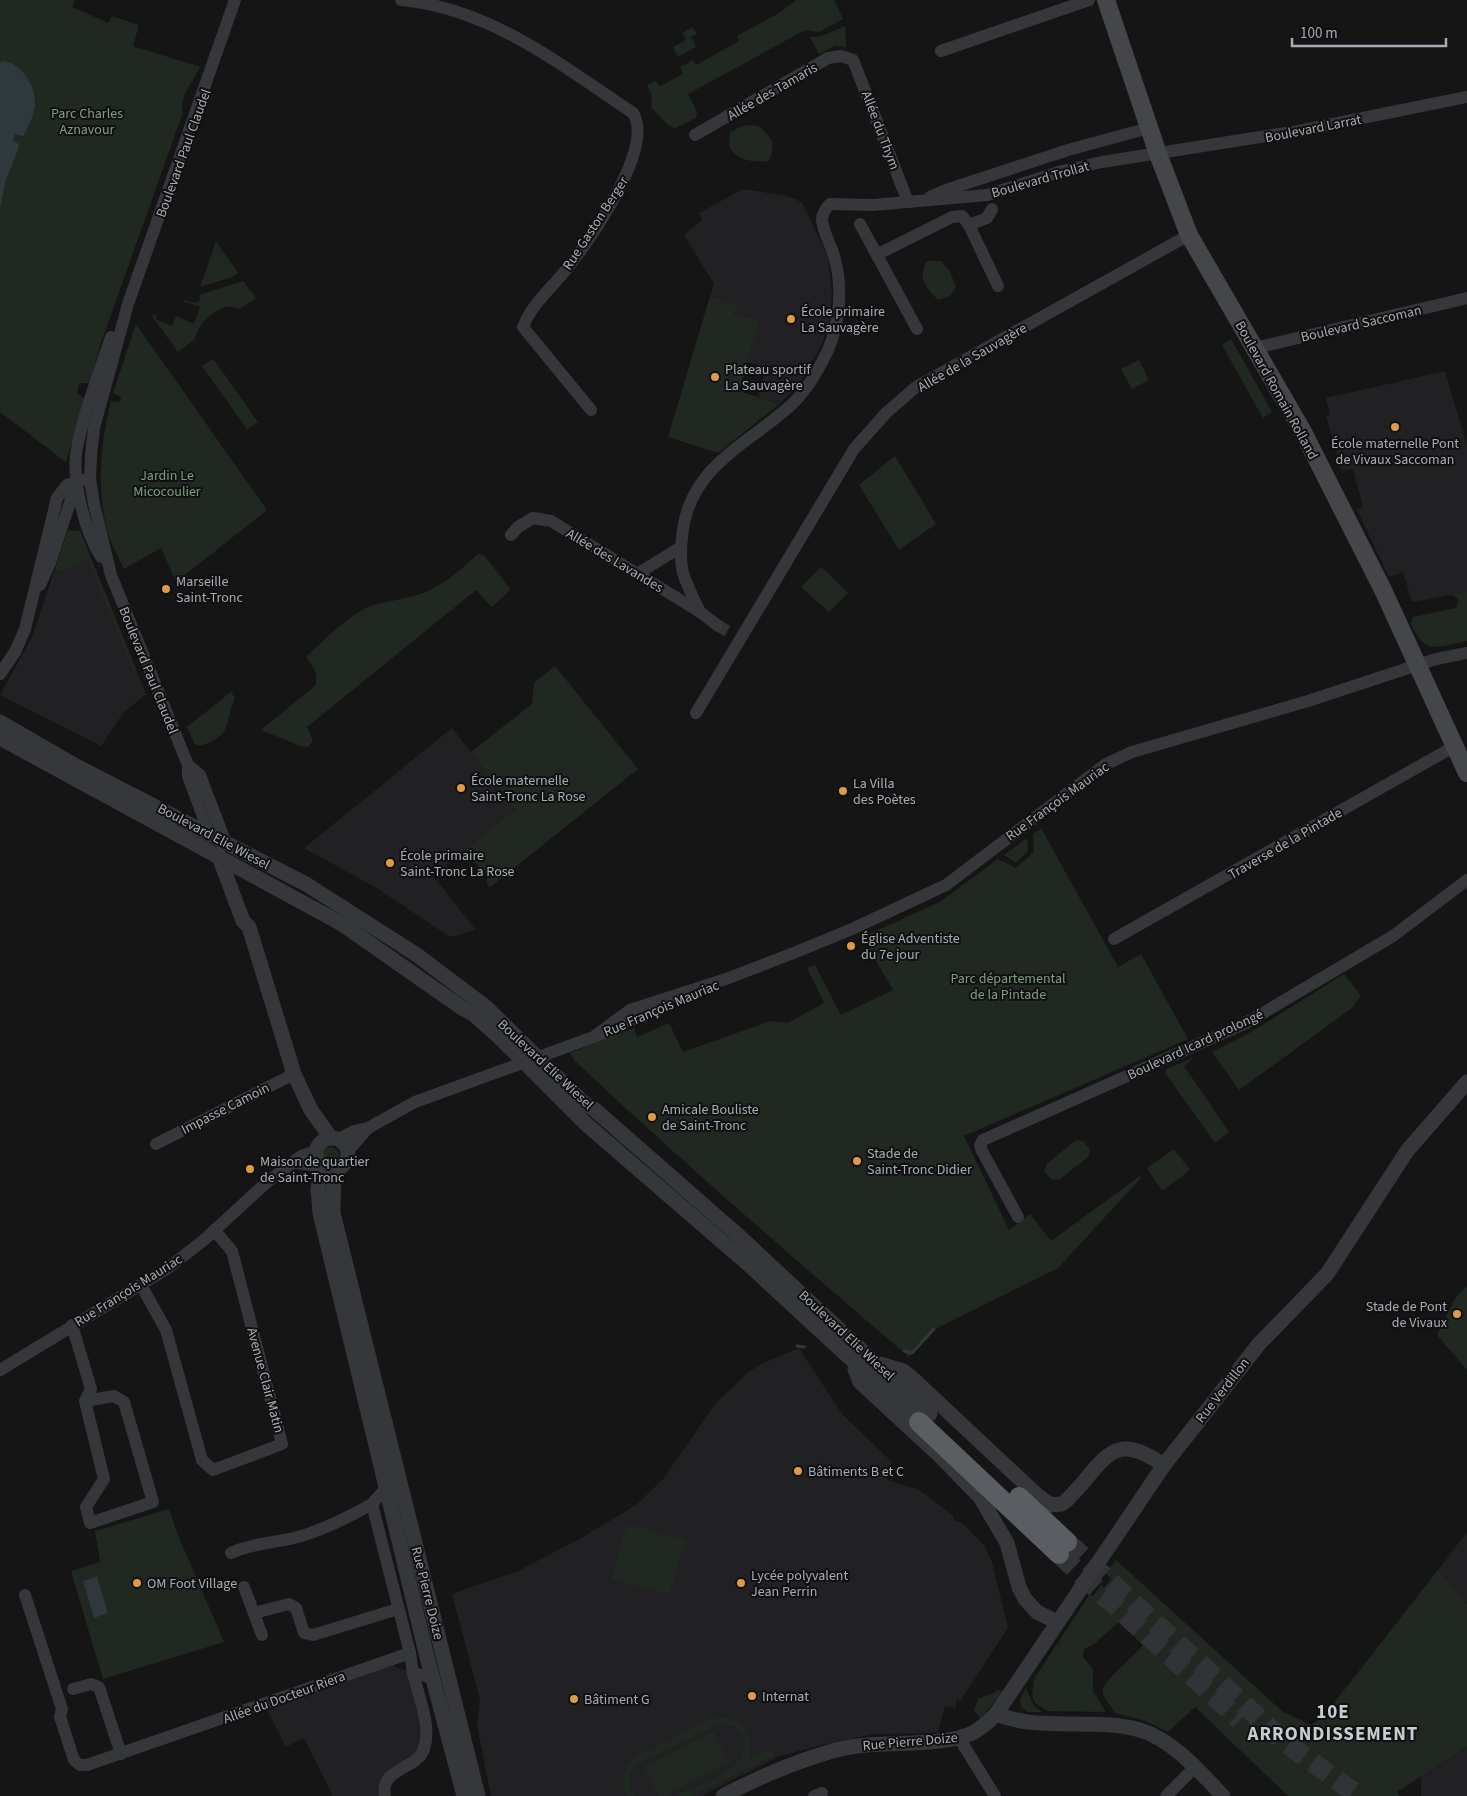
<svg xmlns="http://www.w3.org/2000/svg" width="1467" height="1796" font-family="'Source Sans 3',sans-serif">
  <rect width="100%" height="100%" fill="#151516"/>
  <g fill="#212123">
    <path d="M743,189L782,195L796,199L803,204L828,257L832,293L830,317L822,344L798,386L779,404L758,397L766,367L747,362L758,321L734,315L737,304L710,296L714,284L684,235L702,220L699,213Z"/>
    <path d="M1445,371L1467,446V592L1412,602L1403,572L1389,577L1357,510L1363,507L1353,469L1342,471L1326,416L1330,415L1326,398Z"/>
    <path d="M68,530L80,531L146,694L123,713L101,746L0,695L32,637Z"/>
    <path d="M452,728L517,809L433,876L476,930L450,937L380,890L304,848Z"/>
    <path d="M799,1348L842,1414L892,1462L887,1480L918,1489L954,1516L953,1520L962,1523L985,1546L992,1562L1008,1628L961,1700L957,1699L955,1709L945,1706L938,1733L874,1734L821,1745L780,1756L701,1796H491L477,1725L480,1700L452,1594L518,1571L581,1538L636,1505L663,1479L715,1404L747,1373L761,1364Z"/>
    <path d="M1467,1532V1604L1438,1570Z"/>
    <path d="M391,1665L413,1673L424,1750L395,1772L385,1796H333L304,1738L286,1747L267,1710Z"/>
    <path d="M1467,1747V1796H1421V1777Z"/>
  </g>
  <g fill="#212821">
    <path d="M0,0H75L72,7L108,23L112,16L139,25L133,46L200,67C193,83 178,97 183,112L101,343L90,383H79L77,393L85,399L66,462L0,412Z"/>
    <path d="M796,0H834L843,19L819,32L805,30L688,94L697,112L696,118L675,128L669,126L651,107L652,97L647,85L656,81L660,86L683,74L680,67L693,60L696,65L739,41L737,36L781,12Z"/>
    <path d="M845,26L846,47L835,46L819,54L810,37L822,36Z"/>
    <path d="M692,27L697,34L691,37L696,47L678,57L673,47L686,40L682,33Z"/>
    <path d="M751,125L761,127L773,142L771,158L768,161C753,163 737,160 729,147L730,132L743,126Z"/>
    <path d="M216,242L238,273L232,277L200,287Z"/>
    <path d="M927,261H941L950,271L956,288L950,296L938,300C926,288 917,277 927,261Z"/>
    <path d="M243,281L256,298L239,309C236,308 231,306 227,307C214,308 196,327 195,339L178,352L152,316L155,314L157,320L172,326L176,316L194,324L200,307L184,302L185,300L192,303L200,301L199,295Z"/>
    <path d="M710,296L737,304L734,315L759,320L739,391L779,404L718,453L668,437Z"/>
    <path d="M136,324L267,510L176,582L161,548L124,569C119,558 113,548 109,537C96,493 100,445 111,401L120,402L121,397L113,393Z"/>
    <path d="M1231,339L1272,412L1263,418L1222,345Z"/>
    <path d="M211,360L215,361L258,422L247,429L202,366Z"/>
    <path d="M1139,360L1149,380L1132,389L1121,369Z"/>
    <path d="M895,456L936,524L899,550L859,485Z"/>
    <path d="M68,530L80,531L136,669L133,670L88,559L61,571L55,570Z"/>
    <path d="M478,554L484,555L508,586L510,590L492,607L476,590L307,727L313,740L309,746L303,747L261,730L316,685C317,673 315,668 307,659V656C324,640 344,620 364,609C380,601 400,601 417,595C441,588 459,571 478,554Z"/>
    <path d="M821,567L848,593L829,612L801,587Z"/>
    <path d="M1467,592V641C1436,647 1425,656 1411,623L1413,617L1456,608L1459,601L1456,597L1451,595Z"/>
    <path d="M555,666L638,769L490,887L487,884V875L464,851L516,809L471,752L532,704L534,683Z"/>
    <path d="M231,692L235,698C225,717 233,732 210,742C205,744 201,747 195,744L187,727Z"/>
    <path d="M1041,828L1118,967L1141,954L1188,1039L964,1136L1009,1230L1030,1214L1051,1241L1140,1176L1141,1178L1058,1268L933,1330L909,1357C796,1260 683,1163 575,1061L570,1053L634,1028L637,1037L669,1023L683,1052L770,1021L788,1023L824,1003L807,968L815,965L841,1015L893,990L862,937L940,902L998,859L1016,868L1034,852L1033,834Z"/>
    <path d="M1027,838L1028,851L1016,863L1004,855Z"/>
    <path d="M1344,974L1361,996L1352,1008L1239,1090L1212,1052L1251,1032Z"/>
    <path d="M1195,1057L1184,1066L1229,1132L1215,1143L1165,1073L1166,1069Z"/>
    <path d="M1076,1140L1083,1141L1090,1150L1088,1157L1060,1179L1052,1180L1044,1171L1047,1164Z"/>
    <circle cx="331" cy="1155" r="8"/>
    <path d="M1174,1149L1190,1170L1162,1191L1147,1168Z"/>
    <path d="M1467,1286V1370L1437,1335L1456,1297Z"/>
    <path d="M169,1509L177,1533L224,1642L103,1679L71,1571L100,1562L95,1531Z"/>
    <path d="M627,1524L686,1540L669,1594L612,1579Z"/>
    <path d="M1116,1560L1283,1712L1311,1725L1323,1717L1438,1570L1467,1604V1747L1397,1792L1400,1796H1288L1195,1707L1168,1732L1148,1722L1115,1713C1111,1705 1101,1697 1103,1688C1103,1683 1137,1653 1143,1645L1119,1622L1095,1643L1084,1649L1083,1657L1093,1669V1691L1106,1712L1048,1711L1035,1703L1032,1695L1034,1679L1090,1594L1093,1596L1101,1585L1104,1587L1111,1579L1106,1573Z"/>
    <path d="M1026,1688L1034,1706L1042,1712H1028L1021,1707L1020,1699Z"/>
    <path d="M998,1689L1002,1692L981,1719L974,1710L978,1699L994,1693Z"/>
    <path d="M715,1717C744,1716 754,1735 749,1760L771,1749L774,1755L692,1796H676C698,1785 755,1769 743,1737C739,1726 728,1724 718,1724L636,1765C628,1775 627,1786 634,1796H626C621,1781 622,1769 634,1758Z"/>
    <path d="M713,1731L730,1763L665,1796H659L644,1766Z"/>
  </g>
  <g fill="#2f383d">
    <path d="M3,61C22,63 37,88 35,106C33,117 29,127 23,136L15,134L13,141L19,144L18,150L5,182L0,209V62Z"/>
    <path d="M97,1577L108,1613L94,1618L83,1581Z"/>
  </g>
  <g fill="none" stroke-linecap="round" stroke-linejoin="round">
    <g stroke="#2f383d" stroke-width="3">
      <path d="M797,1346L804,1347"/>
      <path d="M904,1351L912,1353L934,1329"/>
    </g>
    <path stroke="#323336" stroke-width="12" stroke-dasharray="12 6" stroke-linecap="butt" d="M717,625L729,632"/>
    <g stroke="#323336" stroke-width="20" stroke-dasharray="20 10" stroke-linecap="butt">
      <path d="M1067,1542L1286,1743L1359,1796"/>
      <path d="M1059,1554L1240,1720"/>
    </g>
    <g stroke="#36373b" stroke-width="12">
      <path d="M401,0C490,8 561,65 633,113C655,147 591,238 569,266C554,286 532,303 523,327L591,410"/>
      <path d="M941,51L1089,0"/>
      <path d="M695,135L828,58L841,56L853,60L908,202"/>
      <path d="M930,197L946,190L1068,150L1149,128"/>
      <path d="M992,209L987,218L969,225L998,286"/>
      <path d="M860,224L917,329"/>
      <path d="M878,254L952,217L962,216L969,225"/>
      <path d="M1255,348L1467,298"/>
      <path d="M511,535L518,527L533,518L551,521L700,612L717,625"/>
      <path d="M101,557C85,532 73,484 76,454C81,420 100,371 111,337"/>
      <path d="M637,574L681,547"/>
      <path d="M40,585L50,563L77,481"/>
      <path d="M700,612C694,599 687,586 683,573C680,562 681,547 682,536C689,467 744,447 790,406C806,392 819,369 828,350C840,322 843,285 834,256C831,245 823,232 822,220C822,214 826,208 830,204L873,205L987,195L1062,171L1102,162L1298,131L1467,97"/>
      <path d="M0,674L15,652L25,629L57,498L67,485L83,480"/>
      <path d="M696,713L854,449L886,413L916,387L1189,235"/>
      <path d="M188,765L200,775L225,841"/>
      <path d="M209,833L188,776V765L111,575L94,504L90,479L91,455L94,428L128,304L235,0"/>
      <path d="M1114,939L1455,746"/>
      <path d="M596,1035L630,1010L726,979L796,952L852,929L946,885L1106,764L1132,752L1308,701L1436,659L1467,653"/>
      <path d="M338,1139L354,1131L368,1128L415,1102L613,1030L626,1022L662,1007"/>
      <path d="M156,1144L294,1074"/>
      <path d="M348,1151L368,1128"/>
      <path d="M294,1163L321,1166"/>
      <path d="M1018,1217L982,1151L980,1145L983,1140L1246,1023L1393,936L1467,880"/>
      <path d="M141,1285L166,1330L202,1460L213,1470L282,1444L232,1251L214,1230"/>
      <path d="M72,1325L91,1389L85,1401L104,1479L86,1507L90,1523L153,1502L124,1402L114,1396L85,1401"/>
      <path d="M0,1370L168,1268L204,1240L266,1183L301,1156L316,1151"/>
      <path d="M386,1488L372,1504L410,1653"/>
      <path d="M231,1553C252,1543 275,1543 298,1537C323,1530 349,1517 372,1504"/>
      <path d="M244,1587L262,1635"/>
      <path d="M25,1595L62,1709L60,1717L74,1760L80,1765H87L410,1653L413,1673L433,1678"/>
      <path d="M254,1613L289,1604L296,1608L304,1633L313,1635L398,1609"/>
      <path d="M73,1689L91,1684L99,1687L121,1754"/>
      <path d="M959,1738L995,1796"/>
      <path d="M385,1796C379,1768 417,1770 424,1749C432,1726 418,1695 413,1673"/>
      <path d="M814,1796L822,1793"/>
      <path d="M1166,1796L1195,1767"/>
    </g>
    <g stroke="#36373b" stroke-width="15">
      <path d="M0,722L76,766L306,884L417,955L486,1007L585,1104L594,1109L740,1237L930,1414"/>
      <path d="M0,738L342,924L462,1008L473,1014L500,1038L586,1124L748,1264L919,1422"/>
      <path d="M218,854L243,921L249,927L294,1074L311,1110L331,1138"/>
      <circle cx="332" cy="1154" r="16"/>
      <path d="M322,1167L318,1189L320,1213L426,1653L464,1796"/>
      <path d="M334,1170L333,1213L478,1796"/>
      <path d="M880,1364L903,1371L912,1378L1037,1495L1051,1505L1062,1504L1067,1500C1073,1493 1080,1487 1086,1479C1113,1445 1125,1439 1164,1465"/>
      <path d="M855,1369L860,1382L939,1455L980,1497L1007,1543L1019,1587L1025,1599L1037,1612L1057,1622"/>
      <path d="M996,1714C1025,1725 1045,1723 1075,1724C1096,1724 1119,1724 1140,1730C1173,1740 1200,1772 1223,1796"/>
      <path d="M723,1796C759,1777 797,1761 836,1750C876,1740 918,1747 958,1738C973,1735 986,1725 996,1714L1164,1465L1259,1344L1327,1274L1407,1151L1467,1082"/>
    </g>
    <path stroke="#44464a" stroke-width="18" d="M1106,0L1158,154L1189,235L1302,430L1383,590L1467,773"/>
    <g stroke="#5a5e62" stroke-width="20">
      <path d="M919,1422L1059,1554"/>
      <path d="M1019,1497L1067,1542"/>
    </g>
  </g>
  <g fill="#de9a45" stroke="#101011" stroke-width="2">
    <circle cx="791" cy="319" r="5"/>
    <circle cx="715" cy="377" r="5"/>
    <circle cx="1395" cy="427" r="5"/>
    <circle cx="166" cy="589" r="5"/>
    <circle cx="461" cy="788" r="5"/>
    <circle cx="843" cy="791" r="5"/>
    <circle cx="390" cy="863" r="5"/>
    <circle cx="851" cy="946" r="5"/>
    <circle cx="652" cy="1117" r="5"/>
    <circle cx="857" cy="1161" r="5"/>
    <circle cx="250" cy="1169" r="5"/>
    <circle cx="1457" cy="1314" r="5"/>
    <circle cx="798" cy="1471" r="5"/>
    <circle cx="137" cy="1583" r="5"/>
    <circle cx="741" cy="1583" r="5"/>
    <circle cx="752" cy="1696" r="5"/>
    <circle cx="574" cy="1699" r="5"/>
  </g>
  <g text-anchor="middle" stroke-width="4" stroke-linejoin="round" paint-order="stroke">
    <g font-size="14" fill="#a8adb5" stroke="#101011">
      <text transform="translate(772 91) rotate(-30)" y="5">Allée des Tamaris</text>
      <text transform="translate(1313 128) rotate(-11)" y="5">Boulevard Larrat</text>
      <text transform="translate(881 130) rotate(69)" y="5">Allée du Thym</text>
      <text transform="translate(183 153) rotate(-70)" y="5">Boulevard Paul Claudel</text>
      <text transform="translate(1040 179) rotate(-16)" y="5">Boulevard Trollat</text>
      <text transform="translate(595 223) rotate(-57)" y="5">Rue Gaston Berger</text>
      <text transform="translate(1361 323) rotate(-13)" y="5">Boulevard Saccoman</text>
      <text transform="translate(972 357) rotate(-30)" y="5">Allée de la Sauvagère</text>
      <text transform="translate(1277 390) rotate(61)" y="5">Boulevard Romain Rolland</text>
      <text transform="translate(615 560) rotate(31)" y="5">Allée des Lavandes</text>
      <text transform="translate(149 670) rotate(68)" y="5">Boulevard Paul Claudel</text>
      <text transform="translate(1057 801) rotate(-36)" y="5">Rue François Mauriac</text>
      <text transform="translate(214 836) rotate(28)" y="5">Boulevard Elie Wiesel</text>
      <text transform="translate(1285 843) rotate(-30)" y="5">Traverse de la Pintade</text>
      <text transform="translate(661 1008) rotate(-23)" y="5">Rue François Mauriac</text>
      <text transform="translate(1195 1044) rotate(-25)" y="5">Boulevard Icard prolongé</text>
      <text transform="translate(546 1064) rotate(43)" y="5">Boulevard Elie Wiesel</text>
      <text transform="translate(225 1108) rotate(-27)" y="5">Impasse Camoin</text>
      <text transform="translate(128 1290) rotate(-32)" y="5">Rue François Mauriac</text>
      <text transform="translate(847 1335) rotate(43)" y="5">Boulevard Elie Wiesel</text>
      <text transform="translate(266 1380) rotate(75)" y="5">Avenue Clair Matin</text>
      <text transform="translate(1222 1390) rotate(-52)" y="5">Rue Verdillon</text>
      <text transform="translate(428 1593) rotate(76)" y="5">Rue Pierre Doize</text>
      <text transform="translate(284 1697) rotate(-20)" y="5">Allée du Docteur Riera</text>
      <text transform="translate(910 1741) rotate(-5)" y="5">Rue Pierre Doize</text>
    </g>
    <g font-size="14" fill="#829e81" stroke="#101011">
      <text x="87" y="118">Parc Charles<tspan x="87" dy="16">Aznavour</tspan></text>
      <text x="167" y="480">Jardin Le<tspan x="167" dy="16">Micocoulier</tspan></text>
      <text x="1008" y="983">Parc départemental<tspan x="1008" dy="16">de la Pintade</tspan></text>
    </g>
    <g font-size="14" fill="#a8adb5" stroke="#101011" text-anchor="start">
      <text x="801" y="316">École primaire<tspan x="801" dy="16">La Sauvagère</tspan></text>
      <text x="725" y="374">Plateau sportif<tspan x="725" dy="16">La Sauvagère</tspan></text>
      <text x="1395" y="448" text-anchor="middle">École maternelle Pont<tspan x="1395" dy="16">de Vivaux Saccoman</tspan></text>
      <text x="176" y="586">Marseille<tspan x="176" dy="16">Saint-Tronc</tspan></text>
      <text x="471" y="785">École maternelle<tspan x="471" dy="16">Saint-Tronc La Rose</tspan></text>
      <text x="853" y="788">La Villa<tspan x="853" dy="16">des Poètes</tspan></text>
      <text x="400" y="860">École primaire<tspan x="400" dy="16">Saint-Tronc La Rose</tspan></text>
      <text x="861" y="943">Église Adventiste<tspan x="861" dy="16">du 7e jour</tspan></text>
      <text x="662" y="1114">Amicale Bouliste<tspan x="662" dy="16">de Saint-Tronc</tspan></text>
      <text x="867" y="1158">Stade de<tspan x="867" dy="16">Saint-Tronc Didier</tspan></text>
      <text x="260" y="1166">Maison de quartier<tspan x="260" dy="16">de Saint-Tronc</tspan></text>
      <text x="1447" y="1311" text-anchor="end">Stade de Pont<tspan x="1447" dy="16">de Vivaux</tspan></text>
      <text x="808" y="1476">Bâtiments B et C</text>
      <text x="751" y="1580">Lycée polyvalent<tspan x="751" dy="16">Jean Perrin</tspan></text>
      <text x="147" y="1588">OM Foot Village</text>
      <text x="762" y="1701">Internat</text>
      <text x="584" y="1704">Bâtiment G</text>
    </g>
    <g font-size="19" font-weight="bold" letter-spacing="1" fill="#c8ccd1" stroke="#101011">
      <text x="1333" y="1718">10E<tspan x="1333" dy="22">ARRONDISSEMENT</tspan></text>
    </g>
  </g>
  <path d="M1292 38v8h154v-8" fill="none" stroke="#a8adb5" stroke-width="2.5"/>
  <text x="1300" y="38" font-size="15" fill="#a8adb5" stroke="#101011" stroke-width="4" paint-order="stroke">100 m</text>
</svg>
